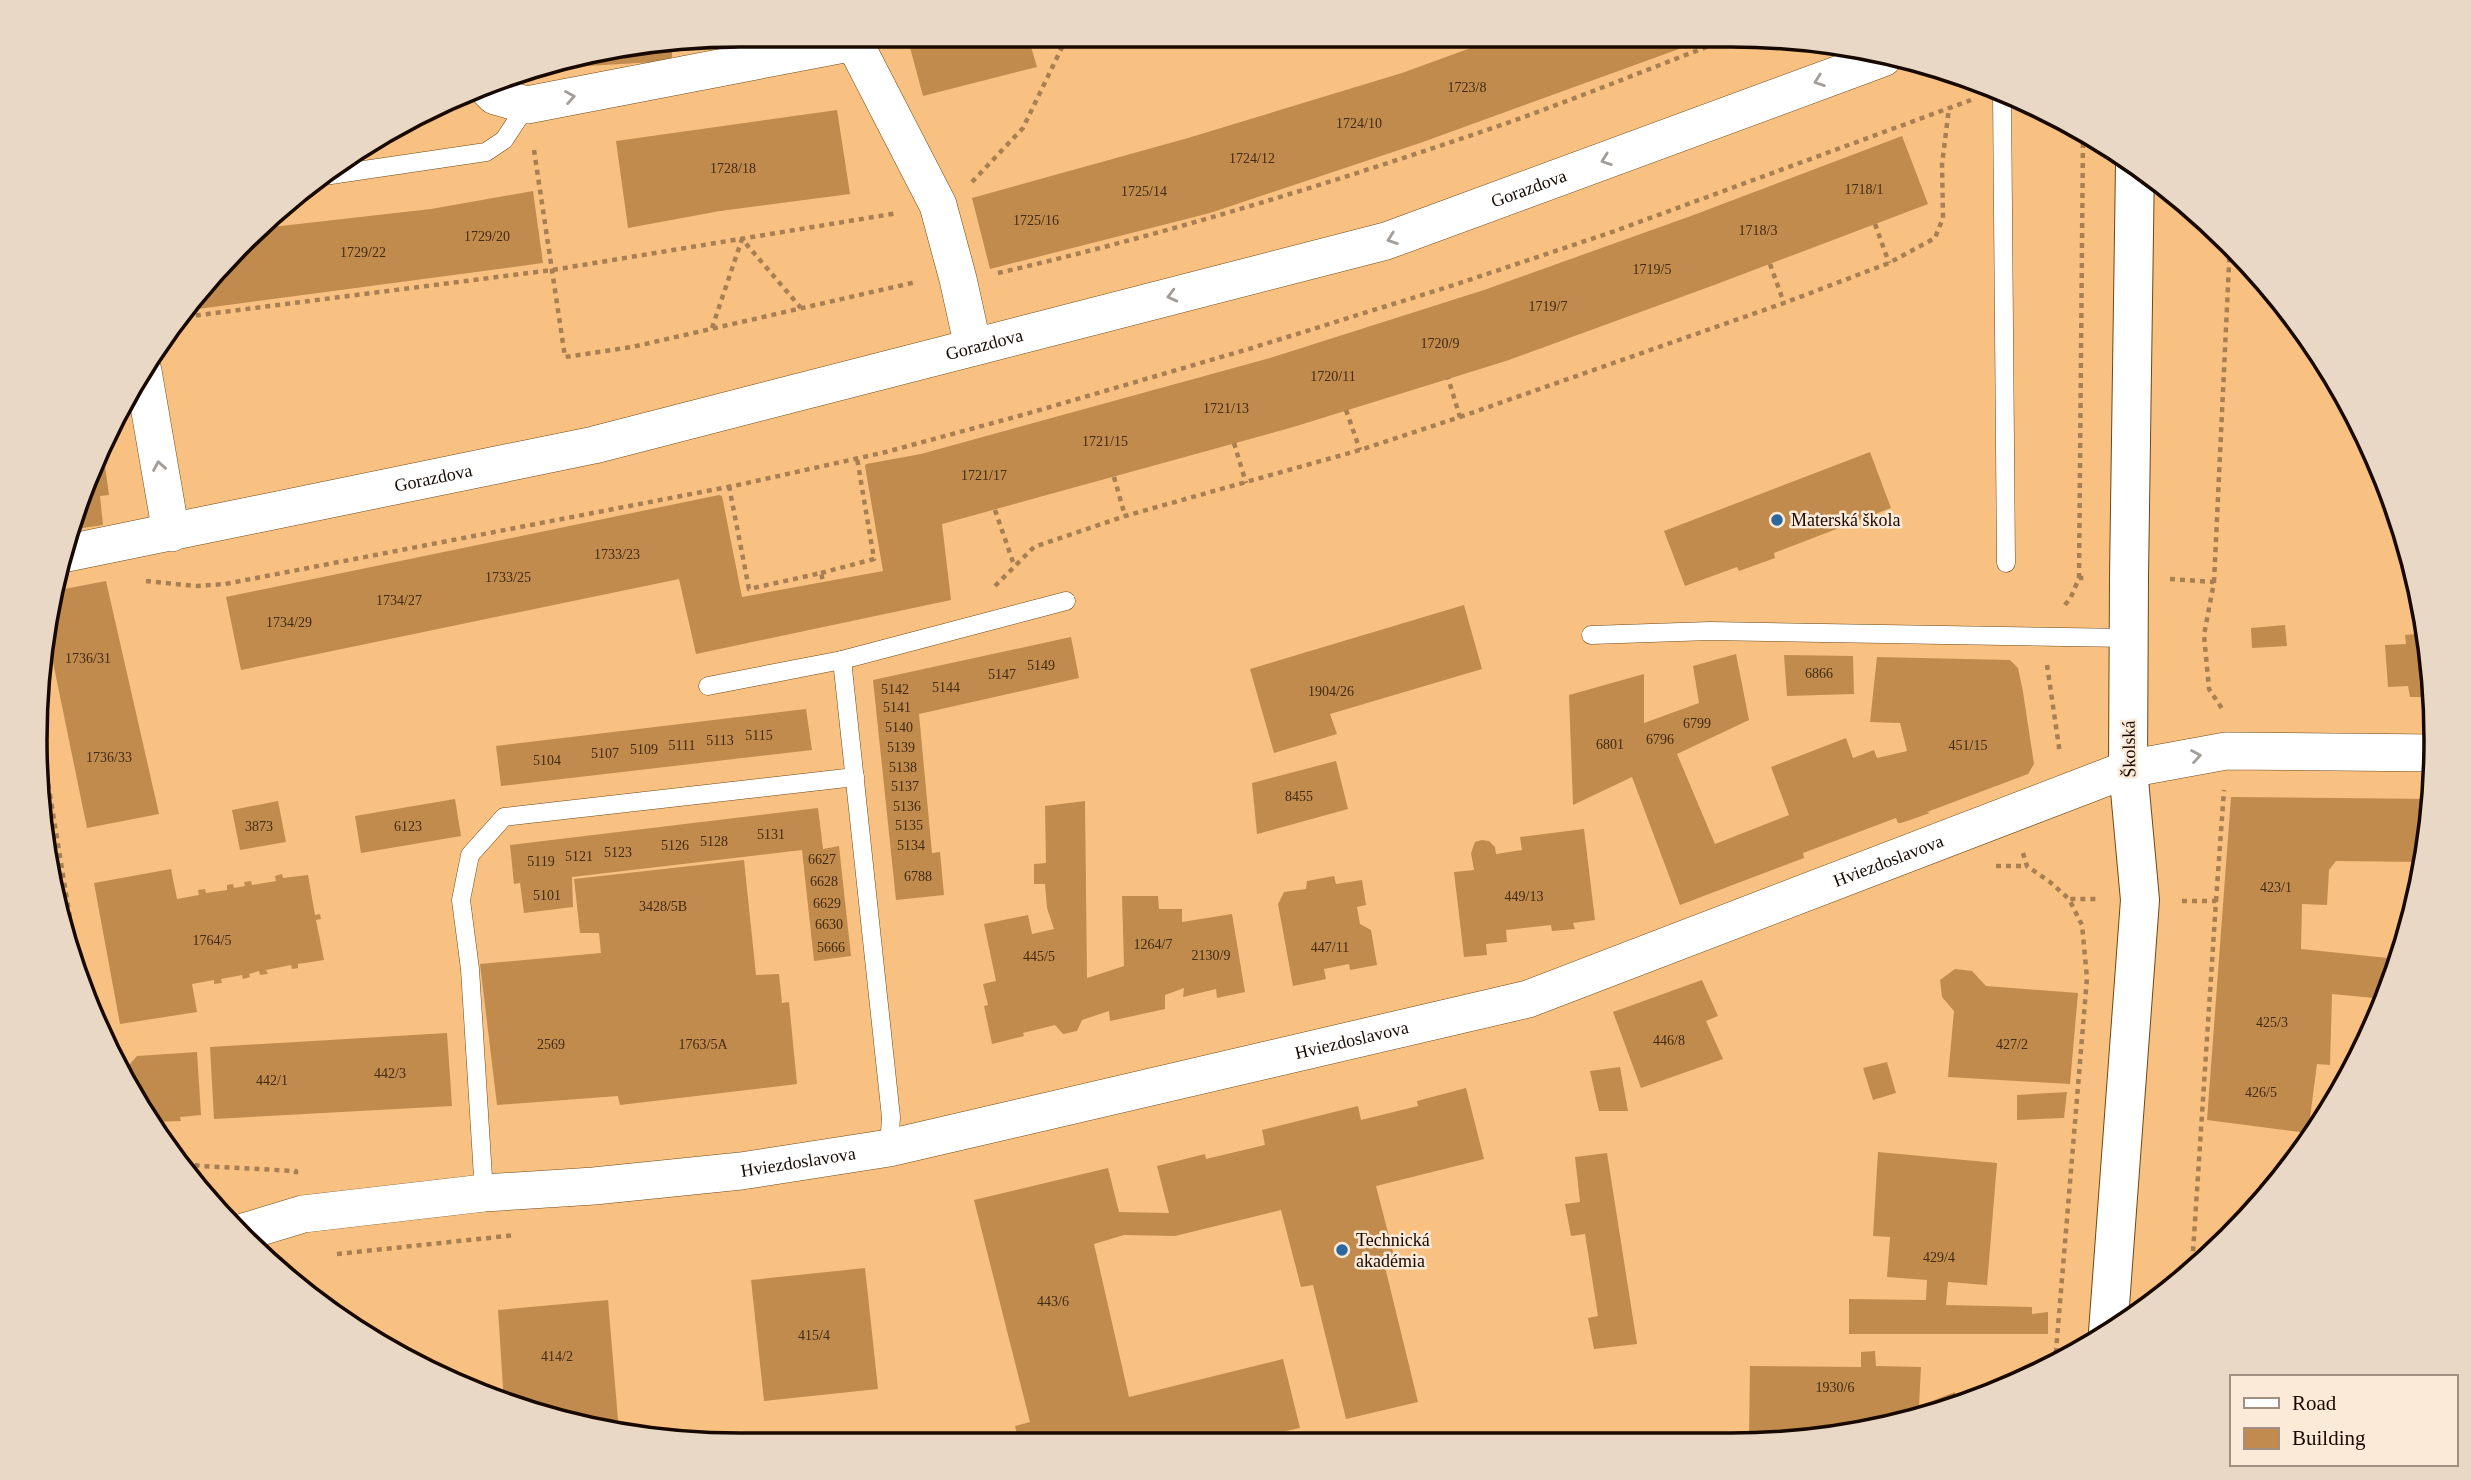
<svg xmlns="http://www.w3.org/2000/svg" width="2471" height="1480" font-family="Georgia,serif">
  <rect width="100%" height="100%" fill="#f9c181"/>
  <g fill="#c08b4c">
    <path d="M1712,37L1423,142L1210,213L990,269L972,198L1188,138L1402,73L1498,38Z"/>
    <path d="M908,40H957L958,45L980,40H1029L1037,67L923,96Z"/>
    <path d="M648,41H672V61L535,69Z"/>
    <path d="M837,110L850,194L720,211L628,228L616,141Z"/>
    <path d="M1902,136L1928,204L1717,284L1506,361L1290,428L942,524L951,600L696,654L679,579L241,670L226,597L719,495L722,496L742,597L883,571L865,466L866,464L921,454L1270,358L1484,290L1691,216Z"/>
    <path d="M533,191L543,263L183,311V308L263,228L431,209Z"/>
    <path d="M1870,452L1891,508L1774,553L1775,558L1739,571L1737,567L1685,586L1664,531Z"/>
    <path d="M95,460L96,467L105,466L109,495L100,496L103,525L69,530L72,514Z"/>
    <path d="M106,581L159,814L87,828L46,628L54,591Z"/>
    <path d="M1464,605L1482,669L1330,714L1337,734L1274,753L1250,669Z"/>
    <path d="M2285,625L2287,646L2252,648L2251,628Z"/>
    <path d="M2426,633L2432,697H2410L2408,686L2388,687L2385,645L2406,644L2405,635Z"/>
    <path d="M1071,637L1079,678L919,714L932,853L940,852L944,895L896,900L873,680Z"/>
    <path d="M1736,654L1749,720L1677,754L1715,844L1789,815L1771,767L1846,738L1853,758L1874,750L1877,758L1907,751L1900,723L1870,722L1877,657L2010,660L2018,668L2023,692L2034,764L2028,774L1927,812L1930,813L1901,823H1898L1896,818L1803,853L1804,858L1680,905L1632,777L1573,805L1569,695L1644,674V723L1699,703L1693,666Z"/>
    <path d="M1784,655L1853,656L1854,694L1787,696Z"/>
    <path d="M806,709L812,750L501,786L496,746Z"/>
    <path d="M1336,761L1348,809L1257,834L1252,783Z"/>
    <path d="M2231,797L2430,799L2424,862L2336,861L2329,870L2327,905L2302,904L2301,949L2398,959L2385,999L2332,994L2330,1065L2317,1064L2308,1133L2207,1120Z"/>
    <path d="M455,799L461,836L361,853L355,816Z"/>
    <path d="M278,801L286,842L240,850L232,810Z"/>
    <path d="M1085,801L1087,978L1124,966L1122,896H1158L1159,909H1182V922L1232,914L1245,992L1217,998L1216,989L1183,997L1184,988L1165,995V1009L1110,1021L1109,1011L1082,1020L1077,1031L1063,1034L1055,1025L1023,1033L1024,1036L992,1044L984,1006L988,1005L983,984L996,981L984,924L1028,915L1032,934L1054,929L1047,908L1045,884H1034V864L1046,863L1045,806Z"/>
    <path d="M818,808L823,849L839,846L851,956L814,961L802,850L572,877L573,907L524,913L520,883L514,884L510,845Z"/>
    <path d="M1584,829L1595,920L1573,923L1575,929L1552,931L1551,925L1506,930L1507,942L1486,944L1487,955L1464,957L1454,872L1474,870L1471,853L1475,842L1482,840L1489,841L1495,847L1496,854L1522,850L1520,837Z"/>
    <path d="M744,860L756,975L779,974L782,1003L789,1002L797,1084L620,1105L618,1096L497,1105L480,964L601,953L599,933H580L574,879Z"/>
    <path d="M171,869L177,899L199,895L198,890L205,889L206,893L227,890V885L233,884L234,888L245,886L244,882L251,881L252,885L276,881L275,876L282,874L283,878L308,875L315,915L320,914L321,919L316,920L324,960L298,964V968L292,969L291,965L266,970L268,974L260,975L259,971L249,974L250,977L243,979L242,975L221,979L222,983L214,984V980L192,984L197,1012L120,1024L94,883Z"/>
    <path d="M1334,876L1336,884L1362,880L1366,905L1357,907L1360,924L1371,930L1377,965L1350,970L1349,964L1324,969L1326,979L1293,986L1278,904L1284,892L1306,889L1307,881Z"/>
    <path d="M1955,969L1972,971L1986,986L2078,993L2070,1084L1948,1077L1954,1011L1942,997L1940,980Z"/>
    <path d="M1702,980L1718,1016L1706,1021L1723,1059L1641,1088L1613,1012Z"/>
    <path d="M447,1033L452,1106L214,1119L210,1047Z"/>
    <path d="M197,1052L201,1115L180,1117L181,1121L153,1122V1119H147L131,1094L129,1065L137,1056Z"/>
    <path d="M1887,1062L1896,1093L1873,1100L1863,1068Z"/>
    <path d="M1620,1067L1628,1111H1599L1590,1071Z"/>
    <path d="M1466,1088L1484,1159L1376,1186L1396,1264L1385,1267L1418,1402L1346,1419L1313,1285L1301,1287L1281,1210L1175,1236L1124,1235L1094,1244L1129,1397L1283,1359L1300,1428L1277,1433L1279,1441L1019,1442L1015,1426L1030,1422L974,1200L1108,1168L1119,1212L1169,1213L1157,1166L1205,1154L1206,1159L1265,1145L1262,1130L1358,1106L1361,1120L1418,1106L1417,1101Z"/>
    <path d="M2067,1092L2064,1118L2017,1120V1095Z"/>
    <path d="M1878,1152L1997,1163L1987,1285L1948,1282L1946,1305L2032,1307V1314L2048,1312V1334H1849V1299L1926,1300L1927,1280L1887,1277L1890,1237L1873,1236Z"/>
    <path d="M1607,1153L1637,1344L1594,1349L1588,1318L1598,1316L1585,1234L1571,1236L1565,1204L1580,1202L1575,1157Z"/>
    <path d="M865,1268L878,1389L764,1401L751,1280Z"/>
    <path d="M608,1300L618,1420L590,1423L513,1407L504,1403L498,1310Z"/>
    <path d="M1875,1351L1876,1366L1921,1367L1919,1406L1955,1392V1408L1823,1439H1749L1750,1366L1861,1367V1352Z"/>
  </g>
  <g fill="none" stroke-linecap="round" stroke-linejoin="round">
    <g stroke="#6e4815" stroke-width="19">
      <g id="service">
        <path d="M2002,94L2006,563"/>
        <path d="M317,177L486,152L504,140L527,105"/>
        <path d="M1591,635L1710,631L2128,638"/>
        <path d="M842,660L1066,601"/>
        <path d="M708,686L842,660L891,1117L889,1148"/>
        <path d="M484,1193L470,969L461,900L470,855L504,817L855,777"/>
      </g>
    </g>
    <g stroke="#6e4815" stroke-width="38">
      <g id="minor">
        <path d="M854,42L938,205L958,279L973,347"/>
        <path d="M484,85L495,96L527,105L854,42"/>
        <path d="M143,371L171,533"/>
        <path id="s1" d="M63,554L594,445L1386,241L1883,58"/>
        <path id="s2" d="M237,1234L303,1214L484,1193L594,1186L741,1171L889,1148L1528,999L2128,769L2226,751L2435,753"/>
      </g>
    </g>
    <g stroke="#6e4815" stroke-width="40">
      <path id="secondary" d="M2108,1332L2140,900L2128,769L2129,577L2135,164"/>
    </g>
    <g stroke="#a87f52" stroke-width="4.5" stroke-dasharray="5 5" stroke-linecap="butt">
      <path d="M534,150L565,357L632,347L916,282"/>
      <path d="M972,182L1023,128L1066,39"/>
      <path d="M1875,224L1889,263"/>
      <path d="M1770,264L1784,303"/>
      <path d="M998,273C1159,236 1319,187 1475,134C1562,105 1647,69 1733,37"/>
      <path d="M176,318L552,270L898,213"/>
      <path d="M712,328L742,239L801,308"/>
      <path d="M1346,410L1360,450"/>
      <path d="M1460,417L1784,303L1889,263L1935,238L1943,218L1942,164L1949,108"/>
      <path d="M1234,443L1246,483"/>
      <path d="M1114,477L1125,516"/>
      <path d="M729,486L749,589L821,573L823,581"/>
      <path d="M995,510L1014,565"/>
      <path d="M821,573L874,559L857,458"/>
      <path d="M2079,578L2083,134"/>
      <path d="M2170,579L2214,582L2204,635L2209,689L2223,710"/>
      <path d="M146,581L197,586L225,584L738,485L886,452L1026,414L1252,348L1454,285L1612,232L1971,100"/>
      <path d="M2214,582L2230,243"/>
      <path d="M995,586L1034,547L1125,516L1360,450L1460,417L1448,378"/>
      <path d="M2065,605L2071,597L2079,578H2088"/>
      <path d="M2047,665L2060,754"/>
      <path d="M37,715L81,986"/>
      <path d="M2023,853L2027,866L2050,882L2069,899"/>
      <path d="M1996,866H2027"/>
      <path d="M2182,901H2216L2192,1267"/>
      <path d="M2216,901L2224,790"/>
      <path d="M175,1161L200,1166L296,1171V1175"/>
      <path d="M337,1254L516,1235"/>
      <path d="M2055,1363L2087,978L2082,925L2069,899H2100"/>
    </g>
    <use href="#service" stroke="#fff" stroke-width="18"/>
    <use href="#minor" stroke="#fff" stroke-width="37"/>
    <use href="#secondary" stroke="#fff" stroke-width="38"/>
  </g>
  <defs><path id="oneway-chevron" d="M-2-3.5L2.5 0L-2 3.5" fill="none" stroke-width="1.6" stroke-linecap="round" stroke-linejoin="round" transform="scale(1.75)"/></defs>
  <g stroke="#a39d99">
    <use href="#oneway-chevron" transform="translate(1819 81) rotate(160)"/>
    <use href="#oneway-chevron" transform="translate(570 97) rotate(-10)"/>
    <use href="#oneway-chevron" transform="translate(1606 160) rotate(160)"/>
    <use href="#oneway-chevron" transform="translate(1392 239) rotate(161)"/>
    <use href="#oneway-chevron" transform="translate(1172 296) rotate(166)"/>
    <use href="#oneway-chevron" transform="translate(159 466) rotate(-100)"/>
    <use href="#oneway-chevron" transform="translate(2196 756) rotate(-10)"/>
  </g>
  <g fill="#2c679f" stroke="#fcead8" stroke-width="2.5">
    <circle cx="1777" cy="520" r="7"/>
    <circle cx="1342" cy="1250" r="7"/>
  </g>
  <g text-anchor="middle" stroke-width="5" stroke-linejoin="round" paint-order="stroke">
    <g font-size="14" fill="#422a13">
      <text x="1467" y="92">1723/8</text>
      <text x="1359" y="128">1724/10</text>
      <text x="1252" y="163">1724/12</text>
      <text x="733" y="173">1728/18</text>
      <text x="1864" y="194">1718/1</text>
      <text x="1144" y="196">1725/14</text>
      <text x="1036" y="225">1725/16</text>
      <text x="1758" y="235">1718/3</text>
      <text x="487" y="241">1729/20</text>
      <text x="363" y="257">1729/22</text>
      <text x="1652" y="274">1719/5</text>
      <text x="1548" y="311">1719/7</text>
      <text x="1440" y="348">1720/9</text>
      <text x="1333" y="381">1720/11</text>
      <text x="1226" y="413">1721/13</text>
      <text x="1105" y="446">1721/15</text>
      <text x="984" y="480">1721/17</text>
      <text x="617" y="559">1733/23</text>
      <text x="508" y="582">1733/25</text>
      <text x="399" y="605">1734/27</text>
      <text x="289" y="627">1734/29</text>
      <text x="88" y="663">1736/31</text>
      <text x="1041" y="670">5149</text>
      <text x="1819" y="678">6866</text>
      <text x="1002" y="679">5147</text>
      <text x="946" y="692">5144</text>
      <text x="895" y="694">5142</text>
      <text x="1331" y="696">1904/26</text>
      <text x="897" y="712">5141</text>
      <text x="1697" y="728">6799</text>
      <text x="899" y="732">5140</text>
      <text x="759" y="740">5115</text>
      <text x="1660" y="744">6796</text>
      <text x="720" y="745">5113</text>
      <text x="1610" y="749">6801</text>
      <text x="682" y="750">5111</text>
      <text x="1968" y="750">451/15</text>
      <text x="901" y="752">5139</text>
      <text x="644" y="754">5109</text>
      <text x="605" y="758">5107</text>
      <text x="109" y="762">1736/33</text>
      <text x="547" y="765">5104</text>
      <text x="903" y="772">5138</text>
      <text x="905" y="791">5137</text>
      <text x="1299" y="801">8455</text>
      <text x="907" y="811">5136</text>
      <text x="909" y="830">5135</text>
      <text x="259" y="831">3873</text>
      <text x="408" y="831">6123</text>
      <text x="771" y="839">5131</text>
      <text x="714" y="846">5128</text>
      <text x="675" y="850">5126</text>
      <text x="911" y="850">5134</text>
      <text x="618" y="857">5123</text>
      <text x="579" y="861">5121</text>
      <text x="822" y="864">6627</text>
      <text x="541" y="866">5119</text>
      <text x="918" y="881">6788</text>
      <text x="824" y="886">6628</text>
      <text x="2276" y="892">423/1</text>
      <text x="547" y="900">5101</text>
      <text x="1524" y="901">449/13</text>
      <text x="827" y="908">6629</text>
      <text x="663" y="911">3428/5B</text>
      <text x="829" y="929">6630</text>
      <text x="212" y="945">1764/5</text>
      <text x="1153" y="949">1264/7</text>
      <text x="831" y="952">5666</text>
      <text x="1330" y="952">447/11</text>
      <text x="1211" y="960">2130/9</text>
      <text x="1039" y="961">445/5</text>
      <text x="2272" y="1027">425/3</text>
      <text x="1669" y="1045">446/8</text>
      <text x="551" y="1049">2569</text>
      <text x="703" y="1049">1763/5A</text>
      <text x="2012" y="1049">427/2</text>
      <text x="390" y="1078">442/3</text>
      <text x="272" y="1085">442/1</text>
      <text x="2261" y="1097">426/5</text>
      <text x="1939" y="1262">429/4</text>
      <text x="1053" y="1306">443/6</text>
      <text x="814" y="1340">415/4</text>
      <text x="557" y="1361">414/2</text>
      <text x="1835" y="1392">1930/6</text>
    </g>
    <g font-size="18" fill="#180900" stroke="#fcead8">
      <text dy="6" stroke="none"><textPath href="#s1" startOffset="1512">Gorazdova</textPath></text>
      <text dy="6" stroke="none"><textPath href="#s1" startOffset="945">Gorazdova</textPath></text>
      <text dy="6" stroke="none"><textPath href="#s1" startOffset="378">Gorazdova</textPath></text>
      <text transform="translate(2129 749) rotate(-91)" y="6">Školská</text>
      <text dy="6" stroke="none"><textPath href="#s2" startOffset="1701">Hviezdoslavova</textPath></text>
      <text dy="6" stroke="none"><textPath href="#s2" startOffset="1134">Hviezdoslavova</textPath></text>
      <text dy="6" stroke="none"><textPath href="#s2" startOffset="567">Hviezdoslavova</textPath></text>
    </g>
    <g font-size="18" fill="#180900" stroke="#fcead8" text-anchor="start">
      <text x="1791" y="526">Materská škola</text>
      <text x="1356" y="1246">Technická<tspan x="1356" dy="21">akadémia</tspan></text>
    </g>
  </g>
  <path d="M0 0H2471V1480H0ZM740 47H1731A693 693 0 0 1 2424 740V740A693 693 0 0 1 1731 1433H740A693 693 0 0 1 47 740V740A693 693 0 0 1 740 47Z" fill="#ead8c7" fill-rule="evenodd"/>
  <path fill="none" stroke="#180900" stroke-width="3.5" d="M740 47H1731A693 693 0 0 1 2424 740V740A693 693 0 0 1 1731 1433H740A693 693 0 0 1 47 740V740A693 693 0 0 1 740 47Z"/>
  <rect x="2230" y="1375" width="228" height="91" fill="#fcead8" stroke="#a19082" stroke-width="2"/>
  <rect x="2244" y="1398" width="35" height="10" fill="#ffffff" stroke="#a19082" stroke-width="2"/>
  <text x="2292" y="1410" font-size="21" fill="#180900">Road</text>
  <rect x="2244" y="1428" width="35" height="21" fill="#c08b4c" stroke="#a19082" stroke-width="2"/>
  <text x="2292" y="1445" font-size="21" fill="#180900">Building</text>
</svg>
